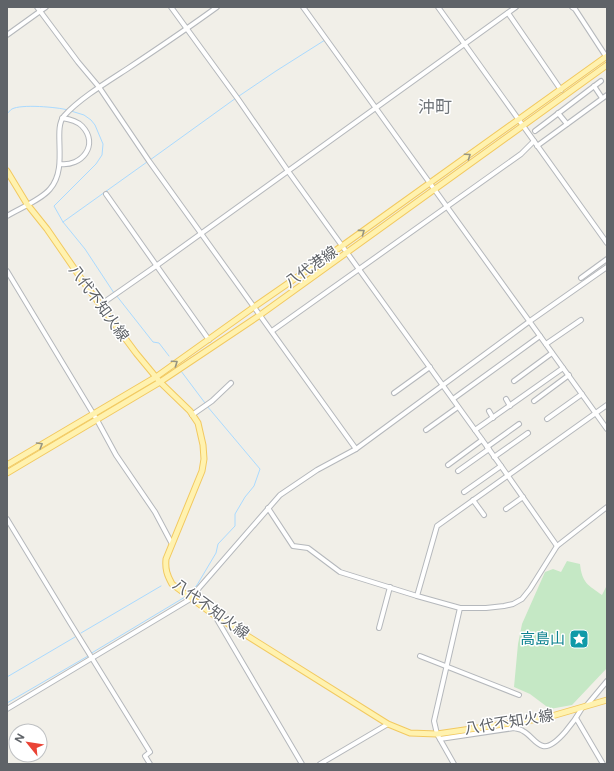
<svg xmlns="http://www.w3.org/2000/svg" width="614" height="771" font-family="Figtree,'Noto Sans JP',sans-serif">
  <rect width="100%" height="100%" fill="#f1efe8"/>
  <path fill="#c5e8c5" d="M567,561L580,564C582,583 588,585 602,595L607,585V668L572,705L550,709L530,694L514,687L518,644L522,624L545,572L553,569L561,572Z"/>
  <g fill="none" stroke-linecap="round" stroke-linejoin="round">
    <g stroke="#aadaff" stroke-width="1">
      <path d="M239,96L276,71L325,40"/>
      <path d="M71,111L84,115L91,120L95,125L103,144L102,155L96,164L54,206L63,222L85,249L114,293"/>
      <path d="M7,114C9,112 10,110 12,109C21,104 57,107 68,110"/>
      <path d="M150,160L236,98"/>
      <path d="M63,222L147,162"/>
      <path d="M116,295L153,342L159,343L169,356"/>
      <path d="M181,371L205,403"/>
      <path d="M189,594L197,585L216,553L218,544L235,526V514L245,497L254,486L260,469L207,406"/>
      <path d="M81,633L161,586"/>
      <path d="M90,654L185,597"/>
      <path d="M7,677L75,637"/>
      <path d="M7,703L88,656"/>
    </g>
    <g stroke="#b5b8bc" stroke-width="6">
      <g id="minor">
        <path d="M37,7L78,62L99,87L149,161L356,449"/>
        <path d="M171,7L238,99L288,171L501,466L557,546"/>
        <path d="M303,7L607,429"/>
        <path d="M438,7L607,243"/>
        <path d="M572,7L575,9L607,58"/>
        <path d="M508,13L561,90"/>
        <path d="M7,35L46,7"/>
        <path d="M594,86L602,98"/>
        <path d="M558,113L567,124"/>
        <path d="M535,131L601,81"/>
        <path d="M537,146L607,95"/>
        <path d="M60,164C81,167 100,145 82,126C77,121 69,119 62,118"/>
        <path d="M106,194L209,340"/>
        <path d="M7,216C20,208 41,200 50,189C69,167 52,130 64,116C79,99 107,82 127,69C157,49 187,29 217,7"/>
        <path d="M7,271L97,420L116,455L155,512L172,544"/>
        <path d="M581,278L607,259"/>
        <path d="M100,305L156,266L516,7"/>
        <path d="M272,331L521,154L534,141"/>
        <path d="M546,344L581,320"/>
        <path d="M514,381L552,353"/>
        <path d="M394,393L430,367"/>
        <path d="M453,399L540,336"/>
        <path d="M506,399L510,406"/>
        <path d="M534,401L569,375"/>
        <path d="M489,411L493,418"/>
        <path d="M192,415L212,401L231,383"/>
        <path d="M547,419L582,394"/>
        <path d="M426,430L458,407"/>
        <path d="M475,430L563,368"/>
        <path d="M487,447L519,424"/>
        <path d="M494,457L528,433"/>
        <path d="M448,465L482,440"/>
        <path d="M458,471L489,449"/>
        <path d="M464,492L501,466"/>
        <path d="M473,500L484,515"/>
        <path d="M268,508L293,546L308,548L340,572L417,596L460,608H486L504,606L513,604L522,599L530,589L557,546L607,507"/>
        <path d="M506,509L523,497"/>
        <path d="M7,519L69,621L150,752L145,756L150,764"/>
        <path d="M417,596L437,526L607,405"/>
        <path d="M215,616L302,764"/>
        <path d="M379,628L390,587"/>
        <path d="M420,656L519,695"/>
        <path d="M587,705L607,681"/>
        <path d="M7,709L192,598L199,588L280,495L317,470L356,449L530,321L607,267"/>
        <path d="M576,718L603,764"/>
        <path d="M440,739L514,728C517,729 521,729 523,731C531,735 535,744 543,746C556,749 577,717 582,708"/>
        <path d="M320,764L388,724"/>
        <path d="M454,764L437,734L434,721L460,608"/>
      </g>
    </g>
    <g stroke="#f2c960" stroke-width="7">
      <g id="major">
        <path d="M7,171L27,204L47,229L87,287L136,353L160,382L190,411L198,423L203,445L204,459L202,471L166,559C165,569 167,575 172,584L214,615L388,724L410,733L437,734L545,718L607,700"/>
        <path d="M7,465L156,377L254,307L342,246L607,56"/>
        <path d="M7,473L160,382L260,315L607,65"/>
      </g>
    </g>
    <use href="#minor" stroke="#fff" stroke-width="4"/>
    <use href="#major" stroke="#fff2af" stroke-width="5"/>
  </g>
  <defs><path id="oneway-chevron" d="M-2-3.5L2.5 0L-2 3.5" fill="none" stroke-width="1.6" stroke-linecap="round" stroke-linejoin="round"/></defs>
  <g stroke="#979581">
    <use href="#oneway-chevron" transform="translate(468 156) rotate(-35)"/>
    <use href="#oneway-chevron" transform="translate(362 232) rotate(-36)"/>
    <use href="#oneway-chevron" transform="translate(175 363) rotate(-35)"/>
    <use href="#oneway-chevron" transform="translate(40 445) rotate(-31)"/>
  </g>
  <defs>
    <g id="sight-square" transform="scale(1)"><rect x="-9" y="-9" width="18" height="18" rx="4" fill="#0f9aa8" stroke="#fff"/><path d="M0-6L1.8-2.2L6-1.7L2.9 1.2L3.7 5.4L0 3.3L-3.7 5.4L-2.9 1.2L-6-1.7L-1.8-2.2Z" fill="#fff"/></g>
  </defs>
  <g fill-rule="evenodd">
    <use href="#sight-square" x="579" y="639"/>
  </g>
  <g text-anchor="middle" stroke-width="3" stroke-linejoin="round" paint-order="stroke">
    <g font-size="15" fill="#5f6368" stroke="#fff">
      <text transform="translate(311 267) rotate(-35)" y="5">八代港線</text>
      <text transform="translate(99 303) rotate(54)" y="5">八代不知火線</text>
      <text transform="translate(211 609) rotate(36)" y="5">八代不知火線</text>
      <text transform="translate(509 722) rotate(-9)" y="5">八代不知火線</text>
    </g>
    <g font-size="15" fill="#0d838f" stroke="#fff" text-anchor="end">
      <text x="565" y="644">高島山</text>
    </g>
    <g font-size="17" fill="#70757a" stroke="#fff">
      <text x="435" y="113">沖町</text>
    </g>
  </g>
  <rect width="614" height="771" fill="none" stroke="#5f6368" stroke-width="16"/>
  <g transform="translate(28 743) rotate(300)"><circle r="19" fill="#ffffff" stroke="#bfc1c3"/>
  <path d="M0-3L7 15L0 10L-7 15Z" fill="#ea4335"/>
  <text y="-6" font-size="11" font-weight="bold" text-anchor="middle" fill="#5f6368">N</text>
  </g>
</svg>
